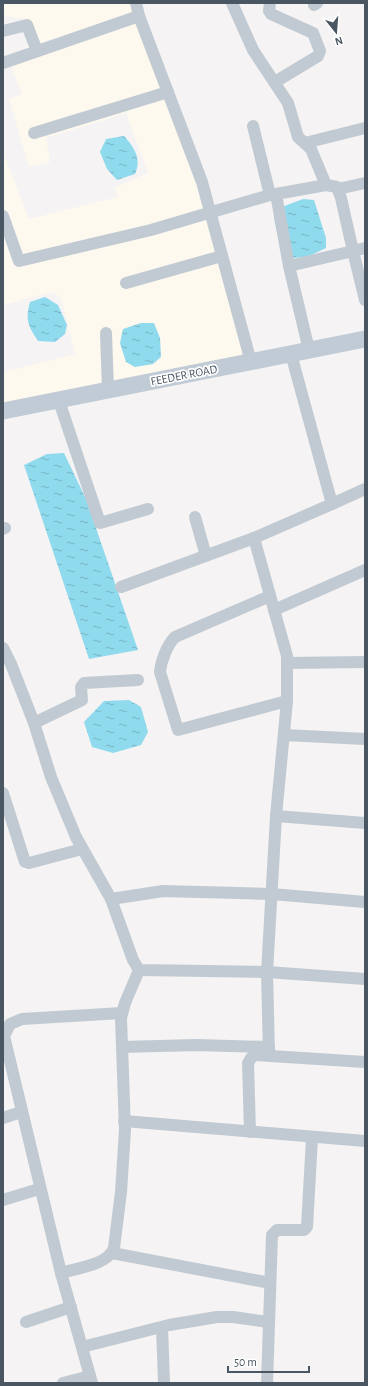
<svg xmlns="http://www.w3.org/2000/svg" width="368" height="1386" font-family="'Alegreya Sans',sans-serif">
  <defs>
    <pattern id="water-ripples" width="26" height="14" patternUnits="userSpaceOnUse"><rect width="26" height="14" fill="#90daee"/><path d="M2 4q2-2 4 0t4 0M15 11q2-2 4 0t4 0" fill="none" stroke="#78b4c4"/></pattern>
  </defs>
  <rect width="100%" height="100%" fill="#f5f3f3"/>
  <path fill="#fdf9ef" d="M3,3H132L202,194L245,359L3,408V372L75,354L61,298L53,292L3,305V152L29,219L118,197L115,187L148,173L126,113L46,138L50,162L29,167L9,99L22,94L9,61L28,54L25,19L3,16Z"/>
  <g fill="url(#water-ripples)">
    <path d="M124,136C134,147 142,159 135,174L117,180L107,169L100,152L106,139Z"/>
    <path d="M303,199L314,200L326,238V248L307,257L290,258C281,248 273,224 274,210Z"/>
    <path d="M45,297L58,305L67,325L65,334L55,342L38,341C28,326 25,320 30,302Z"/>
    <path d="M141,323H154L160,338L161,357L153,364L135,367L126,362L120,343L123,329Z"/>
    <path d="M64,453L86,499L138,650L89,659L24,465L47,454Z"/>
    <path d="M129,700L141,707L148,732L141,745L113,753L92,747L84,722L104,701Z"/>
  </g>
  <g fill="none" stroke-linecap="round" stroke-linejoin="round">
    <g stroke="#c1cad2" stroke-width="12">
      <path d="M136,3L139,16L202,182L251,362"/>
      <path d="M232,3L253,50L288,103L298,137L311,149L326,185"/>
      <path d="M270,3L269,11L271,14L313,33L320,51L318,56L275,82"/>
      <path d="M314,5L317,3"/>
      <path d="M3,31L27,25L37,51"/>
      <path d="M3,63L139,16"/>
      <path d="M253,126L270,195L276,194L289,266L309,350"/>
      <path d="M34,133L168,92"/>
      <path d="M305,143L365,128"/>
      <path d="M338,189L365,183"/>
      <path d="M276,194L326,185L337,187L341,198L353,251L289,266"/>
      <path d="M3,216L19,261L151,230L270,195"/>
      <path d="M365,248L353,251L365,300"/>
      <path d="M126,283L222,256"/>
      <path d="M106,333L108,391"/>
      <path d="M59,401L100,523L148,509"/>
      <path d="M332,504L365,489"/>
      <path d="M195,517L206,556"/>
      <path d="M3,529L5,528"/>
      <path d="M254,538L287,656V701L276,816L267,972L269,1055"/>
      <path d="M121,587L254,538L332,504L291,354"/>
      <path d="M270,596L175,637C167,645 161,661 160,672L178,730L287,701"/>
      <path d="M274,610L365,570"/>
      <path d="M3,648L11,664L34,723L51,777L76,837L111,899L133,960L139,970L267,972L365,979"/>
      <path d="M287,663L365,662"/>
      <path d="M34,723L82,700L81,687L84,683L138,680"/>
      <path d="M284,735L365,739"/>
      <path d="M3,793L25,862L29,863L82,849"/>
      <path d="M276,816L365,823"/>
      <path d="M111,899L163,891L272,894L365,902"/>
      <path d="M122,1047L196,1045L269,1047"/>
      <path d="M3,1118L21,1112"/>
      <path d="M124,1121L365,1141"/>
      <path d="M250,1132L248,1063L251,1058L255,1055L365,1062"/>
      <path d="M3,1200L39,1189"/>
      <path d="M112,1253L270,1283"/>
      <path d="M61,1273C77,1268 108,1265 114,1248L121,1192L125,1130L121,1018L125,1003L139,970"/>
      <path d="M26,1322L71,1307"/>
      <path d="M162,1327L164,1383"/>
      <path d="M82,1347L169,1325L217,1317H233L268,1322"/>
      <path d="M63,1383L90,1376"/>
      <path d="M92,1383L61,1273L4,1036L10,1024L22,1019L122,1013"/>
      <path d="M267,1383L272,1235L277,1230H304L307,1227L312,1138"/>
    </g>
    <path stroke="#c1cbd6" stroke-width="17" d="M3,411L365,339"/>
  </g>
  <g text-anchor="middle" stroke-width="3.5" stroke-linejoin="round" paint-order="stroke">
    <g font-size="12" fill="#4a5661" stroke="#fff">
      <text transform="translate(184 375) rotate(-11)" y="4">FEEDER ROAD</text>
    </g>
  </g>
  <rect width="368" height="1386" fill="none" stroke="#4a5661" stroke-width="8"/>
  <g transform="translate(336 32) rotate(163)" stroke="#ffffff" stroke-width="3" paint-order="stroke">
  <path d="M0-3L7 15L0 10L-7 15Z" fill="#4a5661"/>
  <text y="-6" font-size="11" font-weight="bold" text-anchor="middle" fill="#4a5661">N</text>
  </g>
  <path d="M228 1366v6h81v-6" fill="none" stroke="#4a5661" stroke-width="2"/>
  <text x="234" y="1366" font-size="12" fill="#4a5661" stroke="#ffffff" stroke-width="3" paint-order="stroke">50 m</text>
</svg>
